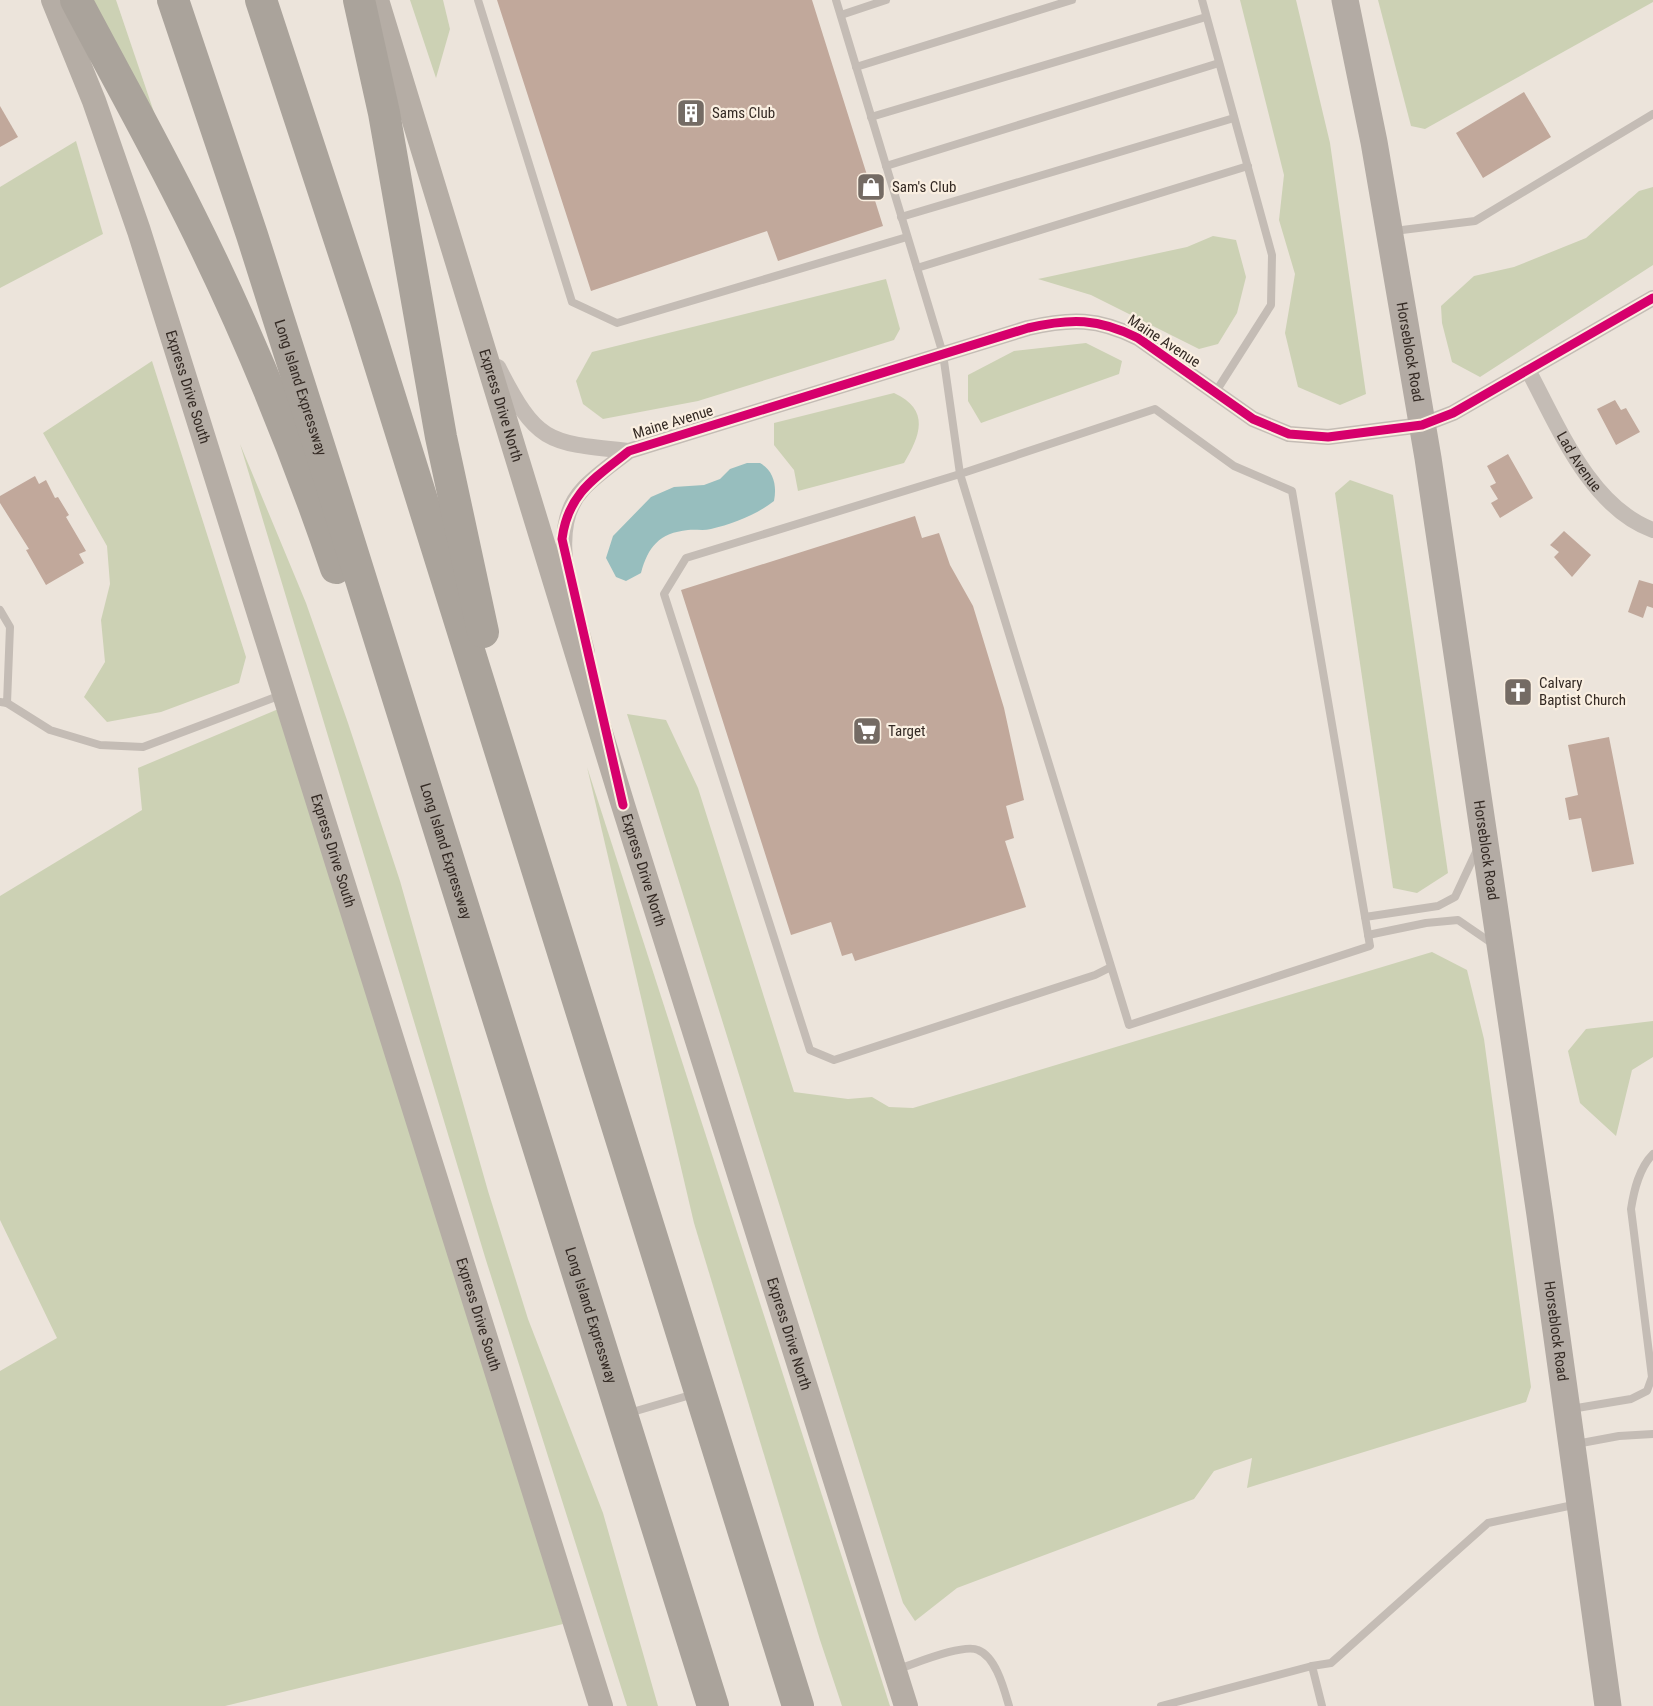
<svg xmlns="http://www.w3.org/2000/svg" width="1653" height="1706" font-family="'Roboto Condensed',sans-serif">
  <rect width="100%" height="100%" fill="#ece4db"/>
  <g fill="#ccd1b4">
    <path d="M93,0H116L161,133Z"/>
    <path d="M410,0H443L450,29L436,78Z"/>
    <path d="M1240,0H1296L1330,143L1366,394L1340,405L1298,387L1285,333L1295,274L1279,220L1284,175Z"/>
    <path d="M1378,0H1653V2L1425,129L1411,126Z"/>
    <path d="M76,141L103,234L0,288V187Z"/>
    <path d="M1653,187V265L1480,377L1452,362L1442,323L1441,306L1474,276L1514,267L1586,238L1639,191Z"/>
    <path d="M1213,236L1236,240L1246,277L1237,313L1218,344L1199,349L1091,295L1038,279L1187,247Z"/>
    <path d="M886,279L900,329L894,340L698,401L603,419L583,404L576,381L592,352Z"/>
    <path d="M1086,343L1122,361L1119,374L981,423L968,401V375L1014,351Z"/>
    <path d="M152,361L246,657L239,683L161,712L107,722L84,697L105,662L101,620L110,584L107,546L43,433Z"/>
    <path d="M894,393C931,410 920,436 904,463L798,491L794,470L774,445V423Z"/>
    <path d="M240,444L306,603L348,723L400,881L488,1191L528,1319L603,1513L658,1706H627L485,1257Z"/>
    <path d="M1350,480L1393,495L1448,873L1417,893L1393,888L1335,493Z"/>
    <path d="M288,705L563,1624L225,1706H0V1371L57,1338L0,1220V896L142,810L138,768Z"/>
    <path d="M627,714L666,720L698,788L794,1092L848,1099L872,1097L889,1107L913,1108L1432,952L1467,970L1484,1039L1531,1387L1526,1402L1247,1488L1252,1458L1214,1471L1194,1499L957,1588L915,1621L903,1603Z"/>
    <path d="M587,767L890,1706H842L820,1640L694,1223Z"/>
    <path d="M1653,1021V1057L1632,1070L1616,1136L1580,1103L1568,1051L1586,1029Z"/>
  </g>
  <path fill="#97bebe" d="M747,463H760C774,471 777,486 774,501C756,515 732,524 711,529C703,531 695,529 688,530C659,533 648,547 641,573L626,581L616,577L606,558L613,536L651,497L674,487L704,485L720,479L730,469Z"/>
  <g fill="#c1a89b">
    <path d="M497,0H812L883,226L778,261L767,231L591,291Z"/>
    <path d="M1524,92L1551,137L1483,178L1456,133Z"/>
    <path d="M0,106L18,137L0,147Z"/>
    <path d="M1615,400L1621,410L1626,408L1640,432L1616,445L1597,409Z"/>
    <path d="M1508,454L1533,498L1500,518L1491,503L1498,499L1490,486L1496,483L1487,466Z"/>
    <path d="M35,476L39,484L46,480L55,498L58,497L69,515L66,517L86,551L79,554L84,563L46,585L26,550L29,549L0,503V496Z"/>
    <path d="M915,516L922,538L939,533L950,565L973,606L1004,708L1024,800L1006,806L1014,838L1005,841L1026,907L855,961L852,953L842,956L831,922L791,935L681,590Z"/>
    <path d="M1564,531L1591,555L1572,577L1554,557L1559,552L1550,545Z"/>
    <path d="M1639,580L1653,584V608L1647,606L1643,618L1628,612Z"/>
    <path d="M1609,737L1634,864L1592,872L1581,818L1569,820L1565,798L1578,795L1568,745Z"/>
  </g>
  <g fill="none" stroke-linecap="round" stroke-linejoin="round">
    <g stroke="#c4bcb5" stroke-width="8">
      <path d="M478,0L572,302L617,323L907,237"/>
      <path d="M836,0L943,354L960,474L1129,1025L1370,946L1292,491L1234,466L1155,409L960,474L686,558L664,594L810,1050L834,1060L1095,975L1111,967"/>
      <path d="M1202,0L1272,255L1271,305L1215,393"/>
      <path d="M841,15L886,0"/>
      <path d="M856,67L1072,0"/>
      <path d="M871,117L1206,17"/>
      <path d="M886,166L1219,63"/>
      <path d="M901,217L1234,118"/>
      <path d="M1394,231L1475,221L1653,114"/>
      <path d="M917,268L1248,166"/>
      <path d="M0,610L10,627L7,703L0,702"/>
      <path d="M7,703L50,730L100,745L143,747L281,695"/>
      <path d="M1365,917L1438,906L1455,897L1477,850"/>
      <path d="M1368,935L1426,923L1458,920L1493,944"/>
      <path d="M1571,1409L1631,1399L1647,1391L1652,1377L1631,1209C1634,1190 1639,1168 1653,1154"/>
      <path d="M629,1413L694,1394"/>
      <path d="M1576,1444L1619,1436L1653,1434"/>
      <path d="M898,1669C914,1664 964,1643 978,1650C996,1657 1004,1689 1009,1706"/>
      <path d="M1161,1706L1312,1666"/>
      <path d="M1322,1706L1312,1666L1331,1663L1488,1523L1578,1504"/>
    </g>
    <g stroke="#c4bcb5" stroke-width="16">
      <path d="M498,367C537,443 546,443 629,451"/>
      <path id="s1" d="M1528,370C1558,426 1590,507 1653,530"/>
      <path d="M587,652C576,605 544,530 583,489C596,475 614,463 629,451L1028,328C1071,318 1098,318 1138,338L1253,419L1289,434L1328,437L1422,425L1453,413L1653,298"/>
    </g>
    <g stroke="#b5ada5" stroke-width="24">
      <path id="s2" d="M53,0L94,101L139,231L601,1706"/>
      <path id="s3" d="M377,0L623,805L906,1706"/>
    </g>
    <path stroke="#b3aba4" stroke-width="27" id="s4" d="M1345,0L1374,142L1428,458L1540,1215L1608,1706"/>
    <g stroke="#aaa39b" stroke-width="32">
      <path d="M76,0C114,72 154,143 190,216C247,330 295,448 336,568"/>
      <path id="s5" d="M173,0L252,235L333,490L713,1706"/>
      <path d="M261,0L365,317L798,1706"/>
      <path d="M359,0L384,113L441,437L483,632"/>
    </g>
    <g stroke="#faefe1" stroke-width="13">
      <path id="cycleway" d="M623,805L562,539C568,493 595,478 629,451L1028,328C1071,318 1098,318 1138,338L1253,419L1289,434L1328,437L1422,425L1453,413L1653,298"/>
    </g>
    <use href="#cycleway" stroke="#d6006c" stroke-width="9"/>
  </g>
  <defs>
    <g id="building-square" transform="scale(1.5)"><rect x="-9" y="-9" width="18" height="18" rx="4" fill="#746b64" stroke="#faefe1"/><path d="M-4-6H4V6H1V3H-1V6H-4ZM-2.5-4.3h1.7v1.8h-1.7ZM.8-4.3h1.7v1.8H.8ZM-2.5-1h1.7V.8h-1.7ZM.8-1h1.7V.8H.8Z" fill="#fff"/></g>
    <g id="shop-square" transform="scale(1.5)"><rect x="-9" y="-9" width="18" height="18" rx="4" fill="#746b64" stroke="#faefe1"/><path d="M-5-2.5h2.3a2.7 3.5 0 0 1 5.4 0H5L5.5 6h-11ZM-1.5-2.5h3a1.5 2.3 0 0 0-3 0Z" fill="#fff"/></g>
    <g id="church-square" transform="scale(1.5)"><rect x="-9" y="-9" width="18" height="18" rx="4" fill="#746b64" stroke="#faefe1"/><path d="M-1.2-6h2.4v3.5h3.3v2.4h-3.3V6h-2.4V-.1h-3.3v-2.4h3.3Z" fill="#fff"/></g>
    <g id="supermarket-square" transform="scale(1.5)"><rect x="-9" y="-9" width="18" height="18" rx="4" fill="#746b64" stroke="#faefe1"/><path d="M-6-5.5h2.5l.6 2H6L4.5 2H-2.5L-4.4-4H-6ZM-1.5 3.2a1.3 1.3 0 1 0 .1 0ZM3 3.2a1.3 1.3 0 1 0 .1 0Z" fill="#fff"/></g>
  </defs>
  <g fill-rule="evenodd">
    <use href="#building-square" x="691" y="113"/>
    <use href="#shop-square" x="871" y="187"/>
    <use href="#church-square" x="1518" y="692"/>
    <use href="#supermarket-square" x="867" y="731"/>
  </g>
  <g text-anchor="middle" stroke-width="4.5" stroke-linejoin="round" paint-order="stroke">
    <g font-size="15" fill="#342a24" stroke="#faefe1" text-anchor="start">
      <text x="712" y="118">Sams Club</text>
      <text x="892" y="192">Sam's Club</text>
      <text x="1539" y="688">Calvary<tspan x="1539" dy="17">Baptist Church</tspan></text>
      <text x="888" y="736">Target</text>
    </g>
    <g font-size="15" fill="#342a24" stroke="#faefe1">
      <text transform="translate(1164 341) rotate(33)" y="5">Maine Avenue</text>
      <text dy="5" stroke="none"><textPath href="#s4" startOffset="358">Horseblock Road</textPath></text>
      <text dy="5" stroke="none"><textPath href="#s2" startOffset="410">Express Drive South</textPath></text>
      <text dy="5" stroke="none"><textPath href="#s5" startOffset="408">Long Island Expressway</textPath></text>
      <text dy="5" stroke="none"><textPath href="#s3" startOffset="424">Express Drive North</textPath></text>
      <text transform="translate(673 422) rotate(-17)" y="5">Maine Avenue</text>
      <text dy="5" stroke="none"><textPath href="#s1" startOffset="105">Lad Avenue</textPath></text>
      <text dy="5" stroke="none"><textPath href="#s2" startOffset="896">Express Drive South</textPath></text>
      <text dy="5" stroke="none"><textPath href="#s5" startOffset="894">Long Island Expressway</textPath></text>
      <text dy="5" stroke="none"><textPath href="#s4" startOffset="862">Horseblock Road</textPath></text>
      <text dy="5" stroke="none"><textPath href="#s3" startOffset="910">Express Drive North</textPath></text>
      <text dy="5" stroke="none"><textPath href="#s2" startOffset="1382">Express Drive South</textPath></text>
      <text dy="5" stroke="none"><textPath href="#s5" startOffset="1380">Long Island Expressway</textPath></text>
      <text dy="5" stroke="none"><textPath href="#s4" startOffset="1348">Horseblock Road</textPath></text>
      <text dy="5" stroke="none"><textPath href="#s3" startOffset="1396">Express Drive North</textPath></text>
    </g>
  </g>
</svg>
